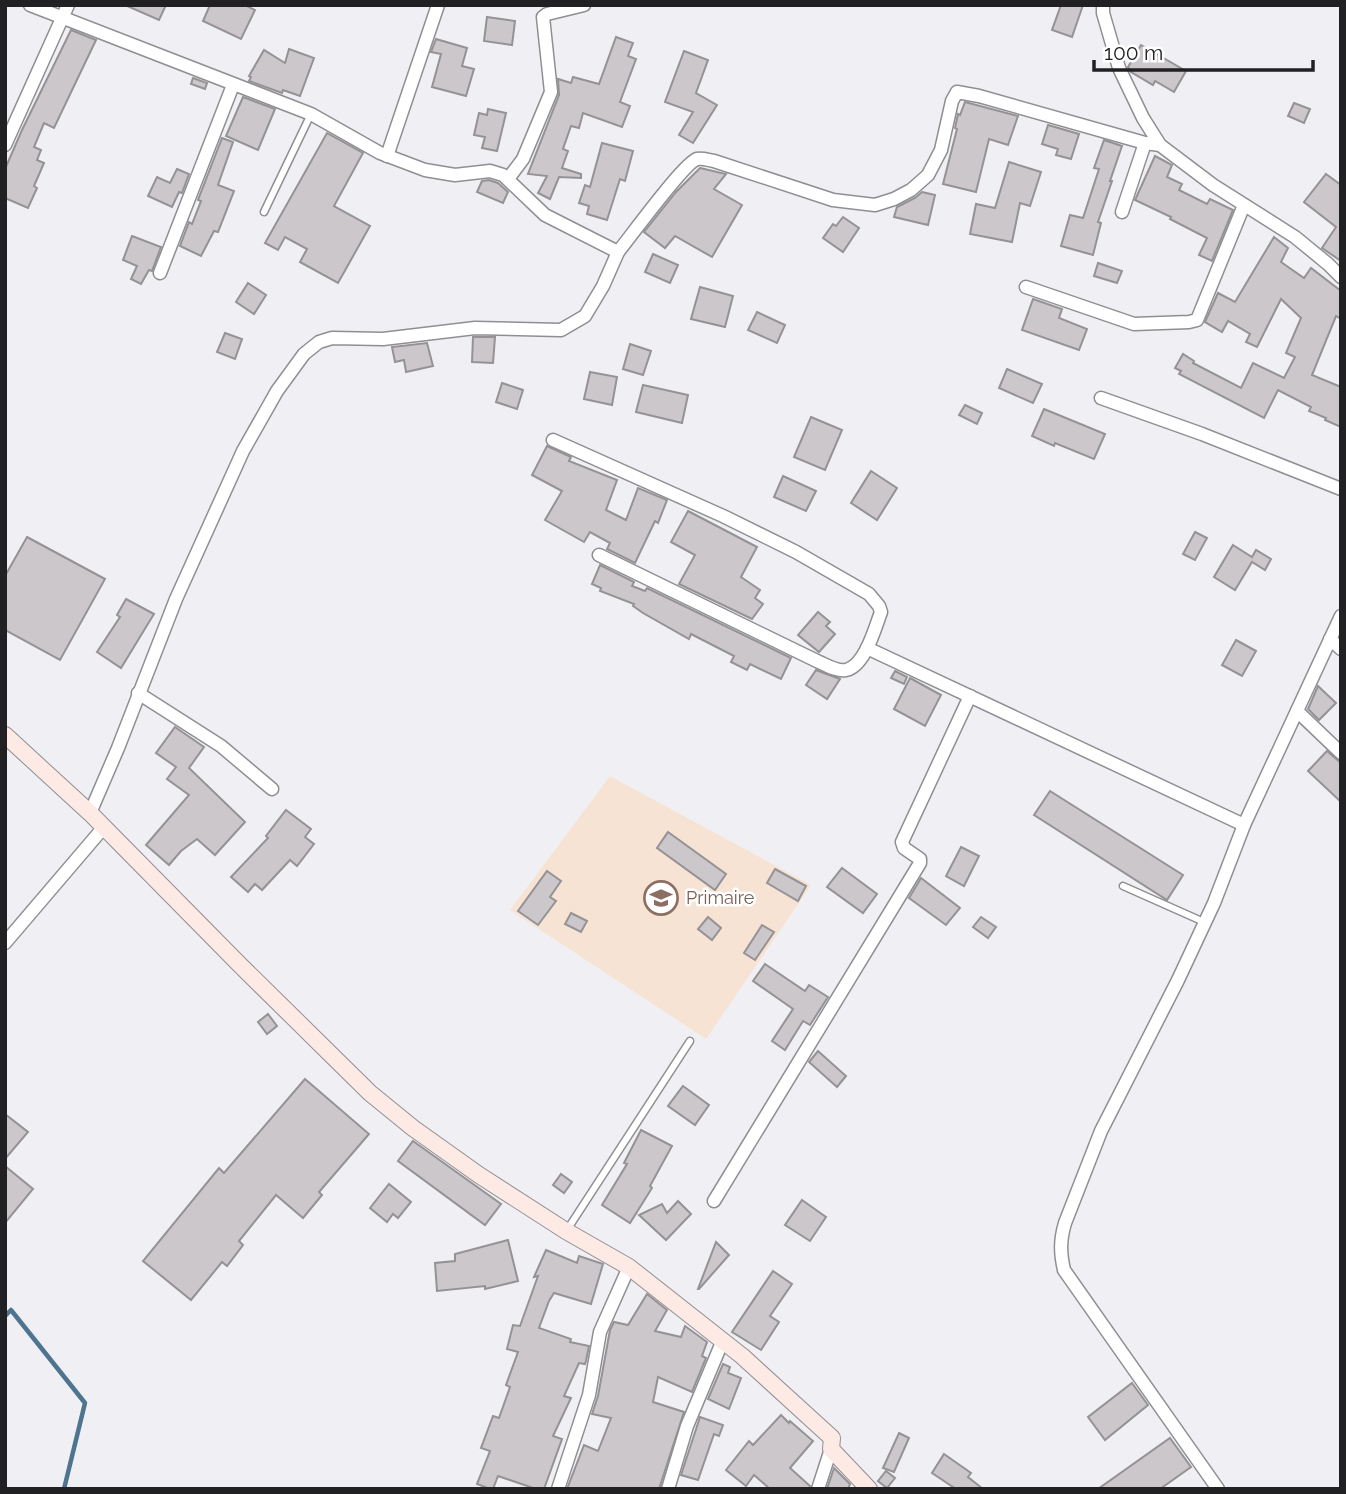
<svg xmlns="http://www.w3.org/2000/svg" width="1346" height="1494" font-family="Raleway,sans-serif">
  <rect width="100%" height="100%" fill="#f0f0f4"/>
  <path fill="#f6e3d3" d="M610,776L811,885L706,1039L510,910Z"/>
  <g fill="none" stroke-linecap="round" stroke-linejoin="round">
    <path stroke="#4e748f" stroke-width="4.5" d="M5,1316L11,1310L85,1403L64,1489"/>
  </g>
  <g fill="#cbc7ca" stroke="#959295" stroke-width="2">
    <path d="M125,5H166L159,20Z"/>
    <path d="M210,5H245L255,10L241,39L203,21Z"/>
    <path d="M1061,5H1083L1072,37L1052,30Z"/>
    <path d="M487,17L515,21L512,45L484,41Z"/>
    <path d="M71,30L96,40L54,128L44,123L34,147L41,150L37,160L44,163L34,186L37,188L28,208L5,198V169L22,130Z"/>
    <path d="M616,37L633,43L628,56L636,59L620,102L630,106L622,127L583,113L579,128L571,126L563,149L568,151L562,168L581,174V178L559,177L550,199L538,193L547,176L528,174L559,95L558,79L571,83L573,77L599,84Z"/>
    <path d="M436,39L467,48L462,66L474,69L466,96L432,87L441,54L431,52Z"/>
    <path d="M1141,45L1186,71L1174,92L1155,81L1153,85L1131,72L1128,67Z"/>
    <path d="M289,49L314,58L300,96L283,90L282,93L249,81L251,77L249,76L264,50L285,63Z"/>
    <path d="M684,51L708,60L696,93L717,105L693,143L679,135L693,112L665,102Z"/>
    <path d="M193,78L207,83L205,89L191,84Z"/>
    <path d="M243,97L275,109L258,150L226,136Z"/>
    <path d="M965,102L1018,116L1008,145L989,139L976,192L943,184L957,129L955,128L958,114L960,115Z"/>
    <path d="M1294,103L1310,109L1304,123L1288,116Z"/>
    <path d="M488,109L506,113L497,151L482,148L485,137L474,135L479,113L487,115Z"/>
    <path d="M1048,125L1079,134L1071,159L1056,155L1058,149L1042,144Z"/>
    <path d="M327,133L363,153L334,206L370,226L338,283L300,262L307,249L285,237L278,250L265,243Z"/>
    <path d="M222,138L233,142L218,185L234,191L218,232L214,231L201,256L180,246L189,222L192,224L201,201L198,200Z"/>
    <path d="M1104,140L1122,146L1110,181H1112L1098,222L1101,223L1093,255L1061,246L1070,215L1083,218L1099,169L1094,168Z"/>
    <path d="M602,143L633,151L625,181L620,179L607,220L587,214L589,206L579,203L585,185L590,187Z"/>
    <path d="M1155,156L1172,165L1167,177L1182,184L1179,190L1207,204L1210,199L1233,210L1212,261L1199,255L1207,238L1170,219L1171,217L1135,200Z"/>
    <path d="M1009,162L1041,172L1030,206L1020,203L1012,242L970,234L976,204L995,208Z"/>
    <path d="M700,168L726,174L714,189L742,205L712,257L675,236L665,248L644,232L676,192Z"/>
    <path d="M177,169L189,174L182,193L179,192L172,207L148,196L157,177L170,183Z"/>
    <path d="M1326,174L1341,185V261L1322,248L1336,227L1304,202Z"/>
    <path d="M489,180L498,183L508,192L503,203L477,192L482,181Z"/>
    <path d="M922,192L935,195L928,225L894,217L897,207L915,198Z"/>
    <path d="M843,217L859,228L843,252L823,238L833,224L836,226Z"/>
    <path d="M132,236L161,247L152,271L149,270L141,284L131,279L137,266L123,260Z"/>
    <path d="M1274,237L1288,248L1281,262L1304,278L1311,268L1341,291V319L1336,316L1312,375L1341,387V427L1325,420L1326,418L1309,411L1311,407L1278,390L1264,418L1179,374L1181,371L1175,368L1183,354L1194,361L1193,363L1241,388L1253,363L1284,378L1295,357L1286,353L1301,318L1281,299L1257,347L1246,342L1250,334L1228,321L1222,332L1205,322L1218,293L1235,302Z"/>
    <path d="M653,254L678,265L670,283L645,272Z"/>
    <path d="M1098,263L1122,271L1117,283L1094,276Z"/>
    <path d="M248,283L266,295L254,314L236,302Z"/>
    <path d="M700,287L733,296L725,327L691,319Z"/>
    <path d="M1033,299L1062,309L1059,318L1087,329L1079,350L1022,330Z"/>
    <path d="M757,312L785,325L777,343L748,330Z"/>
    <path d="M225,333L242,339L235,359L217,352Z"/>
    <path d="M473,337H495L493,363L472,362Z"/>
    <path d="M427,343L433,366L406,372L404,360L395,362L392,347Z"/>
    <path d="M630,344L651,351L643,375L623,369Z"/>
    <path d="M1007,369L1042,384L1033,403L999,388Z"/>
    <path d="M590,372L617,377L612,405L584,399Z"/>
    <path d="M502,383L523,390L517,409L496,402Z"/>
    <path d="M643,385L688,395L682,423L636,412Z"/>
    <path d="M965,405L982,413L977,424L959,415Z"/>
    <path d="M1044,409L1105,434L1094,459L1055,443L1054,446L1032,436Z"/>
    <path d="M811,417L842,430L825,470L794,457Z"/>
    <path d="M547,446L571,457L569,461L617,480L606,510L626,520L638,488L667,500L658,523L655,521L635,563L607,549L610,543L590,532L584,542L545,520L562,491L532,475Z"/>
    <path d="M871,471L897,488L877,520L851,503Z"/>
    <path d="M783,476L816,491L806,511L774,497Z"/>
    <path d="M688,511L757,547L741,577L760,590L755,598L763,604L752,619L679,584L695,555L671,542Z"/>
    <path d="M1195,532L1207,538L1195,560L1183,554Z"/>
    <path d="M27,537L105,579L60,660L5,630V576Z"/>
    <path d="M1233,545L1252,557L1256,550L1271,559L1265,570L1252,562L1235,590L1214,577Z"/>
    <path d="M600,565L634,582L632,586L645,591L647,588L791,658L781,679L750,664L747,670L731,662L734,656L691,634L689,639L643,613L633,606L634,604L600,591L601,588L592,584Z"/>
    <path d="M126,599L154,614L121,668L97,652L120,617L117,615Z"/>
    <path d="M818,612L830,622L826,626L835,634L819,652L798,635Z"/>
    <path d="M1236,640L1256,651L1242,676L1222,665Z"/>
    <path d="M816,670L840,679L827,699L806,685Z"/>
    <path d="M895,671L907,677L904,684L891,678Z"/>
    <path d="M910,678L941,695L925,726L894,709Z"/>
    <path d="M1318,686L1336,703L1319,720L1308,709Z"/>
    <path d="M175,727L204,747L189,768L245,822L215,855L197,839L181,851L169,865L146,845L189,795L167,779L176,767L156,753Z"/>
    <path d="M1327,751L1341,763V802L1308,771Z"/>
    <path d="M1050,791L1183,875L1167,900L1034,815Z"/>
    <path d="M286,810L311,829L305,837L314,844L297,866L290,860L262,890L255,884L248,892L231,877L268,838L266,836Z"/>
    <path d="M668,832L726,874L715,890L657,848Z"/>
    <path d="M961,847L979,856L964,886L946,876Z"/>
    <path d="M842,868L877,894L863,913L827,887Z"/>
    <path d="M775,869L806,886L798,901L767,883Z"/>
    <path d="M547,871L561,881L550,897L556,901L538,925L518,911Z"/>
    <path d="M921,878L960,908L946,925L909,898Z"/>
    <path d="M571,913L587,921L581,932L565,924Z"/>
    <path d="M708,917L721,928L712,940L698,929Z"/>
    <path d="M981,917L996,927L988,938L973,927Z"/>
    <path d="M762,925L774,932L755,960L744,953Z"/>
    <path d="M765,964L805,991L809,985L828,997L810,1025L803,1021L785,1050L772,1041L793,1009L753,981Z"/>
    <path d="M268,1014L277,1026L267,1034L258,1022Z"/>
    <path d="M818,1051L846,1076L837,1087L809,1062Z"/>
    <path d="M305,1079L369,1134L319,1192L322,1195L303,1218L276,1195L239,1241L243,1245L227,1266L222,1262L191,1300L143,1261L219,1168L224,1173Z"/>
    <path d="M683,1086L709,1105L695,1125L668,1106Z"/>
    <path d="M5,1114L28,1132L5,1159Z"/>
    <path d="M641,1130L672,1146L650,1186L652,1188L630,1223L602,1205L627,1164L624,1163Z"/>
    <path d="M413,1141L501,1204L485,1225L398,1161Z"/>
    <path d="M5,1166L33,1189L5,1223Z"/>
    <path d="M561,1174L572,1182L564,1193L553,1185Z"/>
    <path d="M389,1184L411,1202L398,1218L393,1214L387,1222L370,1208Z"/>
    <path d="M802,1200L826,1217L810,1241L785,1225Z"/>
    <path d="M678,1201L691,1214L666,1240L639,1215L662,1204L667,1213Z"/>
    <path d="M508,1240L518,1281L485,1289V1286L437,1291L435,1263L455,1261V1254Z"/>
    <path d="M716,1242L729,1255L699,1289H698Z"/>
    <path d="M546,1250L577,1263L579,1256L603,1264L591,1304L554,1293L549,1301L539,1328L571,1339L570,1342L589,1346L586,1361L585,1364L579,1363L564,1396L571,1398L553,1436L562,1439L544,1489H536L498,1476L493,1489H490L477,1484L490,1451L481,1448L493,1416L499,1418L510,1387L506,1385L518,1352L507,1349L513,1325L520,1326L538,1276L534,1277Z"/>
    <path d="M773,1271L792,1284L770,1316L779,1322L761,1350L732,1332Z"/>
    <path d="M647,1294L667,1310L655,1331L681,1337L685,1326L707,1342L702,1356L706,1358L692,1392L658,1377L653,1402L684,1412L659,1489H567L584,1445L598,1451L611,1418L592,1414L598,1396L610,1330L614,1322L628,1325Z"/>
    <path d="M723,1364L730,1367L728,1373L741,1378L729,1409L708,1399Z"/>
    <path d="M1132,1383L1148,1405L1105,1440L1088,1417Z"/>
    <path d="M781,1415L789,1423L790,1421L813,1441L790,1468L810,1486L809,1489H770L754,1475L746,1486L726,1470L749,1441L753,1445Z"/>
    <path d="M700,1417L723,1425L719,1436L714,1434L698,1480L681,1475Z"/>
    <path d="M899,1433L909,1438L894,1472L883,1468Z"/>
    <path d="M1170,1438L1191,1467L1160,1489H1098Z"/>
    <path d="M944,1454L971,1473L968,1477L983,1489H956L932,1473Z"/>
    <path d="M834,1468L850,1484L848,1489H827Z"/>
    <path d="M886,1471L895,1478L887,1488L878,1481Z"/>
  </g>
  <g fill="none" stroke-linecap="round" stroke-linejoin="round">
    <g stroke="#8f8f93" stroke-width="9">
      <g id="lane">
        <path d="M264,212L311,114"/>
        <path d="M1123,886L1204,922"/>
        <path d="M567,1230L690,1041"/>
      </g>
    </g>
    <g stroke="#8f8f93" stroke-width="15">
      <g id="street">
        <path d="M30,5L311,114L380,153L425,170L455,175L490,171L503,175L545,215L618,252C631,236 684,163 697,159C703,158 708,160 714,161L833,200L875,205L894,199L911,190L928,175L941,150L952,101L957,92L979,96L1145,143L1160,145"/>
        <path d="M1103,5V13L1119,68L1143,118L1160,145L1213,185L1295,237L1328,264L1341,277"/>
        <path d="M5,145L68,5"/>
        <path d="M387,156L438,5"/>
        <path d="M508,179L523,159L551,92L543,17L547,14L584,5"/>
        <path d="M1122,212L1145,143"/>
        <path d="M160,273L233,85"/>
        <path d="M1026,287L1134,324L1189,322L1197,320L1244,205"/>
        <path d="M1101,398L1202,434L1341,489"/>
        <path d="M553,440L723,516L796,552L869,594L879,606L881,612C875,628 865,666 846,670C838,672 826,665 819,662L599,555"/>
        <path d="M1330,639L1341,649"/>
        <path d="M867,648L1244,825L1341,616"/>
        <path d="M138,693L221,746L272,789"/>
        <path d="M1297,711L1341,753"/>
        <path d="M90,813L118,748L176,599L243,451L277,391L304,354L319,342L332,338L383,339L475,328L561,330L585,316L603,286L618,252"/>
        <path d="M5,943L104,827"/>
        <path d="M714,1201L920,863V859L904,848L902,842L970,696"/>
        <path d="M558,1489L589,1395L600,1332L629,1267"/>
        <path d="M668,1489L687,1426L723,1340"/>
        <path d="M818,1489L831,1449"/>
        <path d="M1218,1489L1064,1270C1060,1252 1060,1240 1065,1223L1101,1131L1178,980L1214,903L1244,825"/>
      </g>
    </g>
    <g stroke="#8f8f93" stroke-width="18">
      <path id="secondary" d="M5,735L90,813L240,965L370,1093L413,1128L479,1175L566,1231L629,1267L742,1356L832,1438L831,1449L869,1489"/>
    </g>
    <use href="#lane" stroke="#fff" stroke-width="6"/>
    <use href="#street" stroke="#fff" stroke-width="12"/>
    <use href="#secondary" stroke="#fdeae5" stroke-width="16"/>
  </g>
  <defs>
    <g id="school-ring" transform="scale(1.75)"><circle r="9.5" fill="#fff" stroke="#8d6e63" stroke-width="1.5"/><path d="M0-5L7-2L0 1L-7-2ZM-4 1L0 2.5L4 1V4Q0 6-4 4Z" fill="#8d6e63"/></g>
  </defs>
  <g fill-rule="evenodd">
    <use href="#school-ring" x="661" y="898"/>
  </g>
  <g text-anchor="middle" stroke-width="5" stroke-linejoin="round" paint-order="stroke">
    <g font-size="18" fill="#785e54" stroke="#fff" text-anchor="start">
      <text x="686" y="904">Primaire</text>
    </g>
  </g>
  <rect width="1346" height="1494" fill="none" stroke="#212123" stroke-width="14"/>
  <path d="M1094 60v10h219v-10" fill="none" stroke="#212123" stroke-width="3.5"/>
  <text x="1104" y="60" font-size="21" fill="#212123" stroke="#ffffff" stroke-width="5" paint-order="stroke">100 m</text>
</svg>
